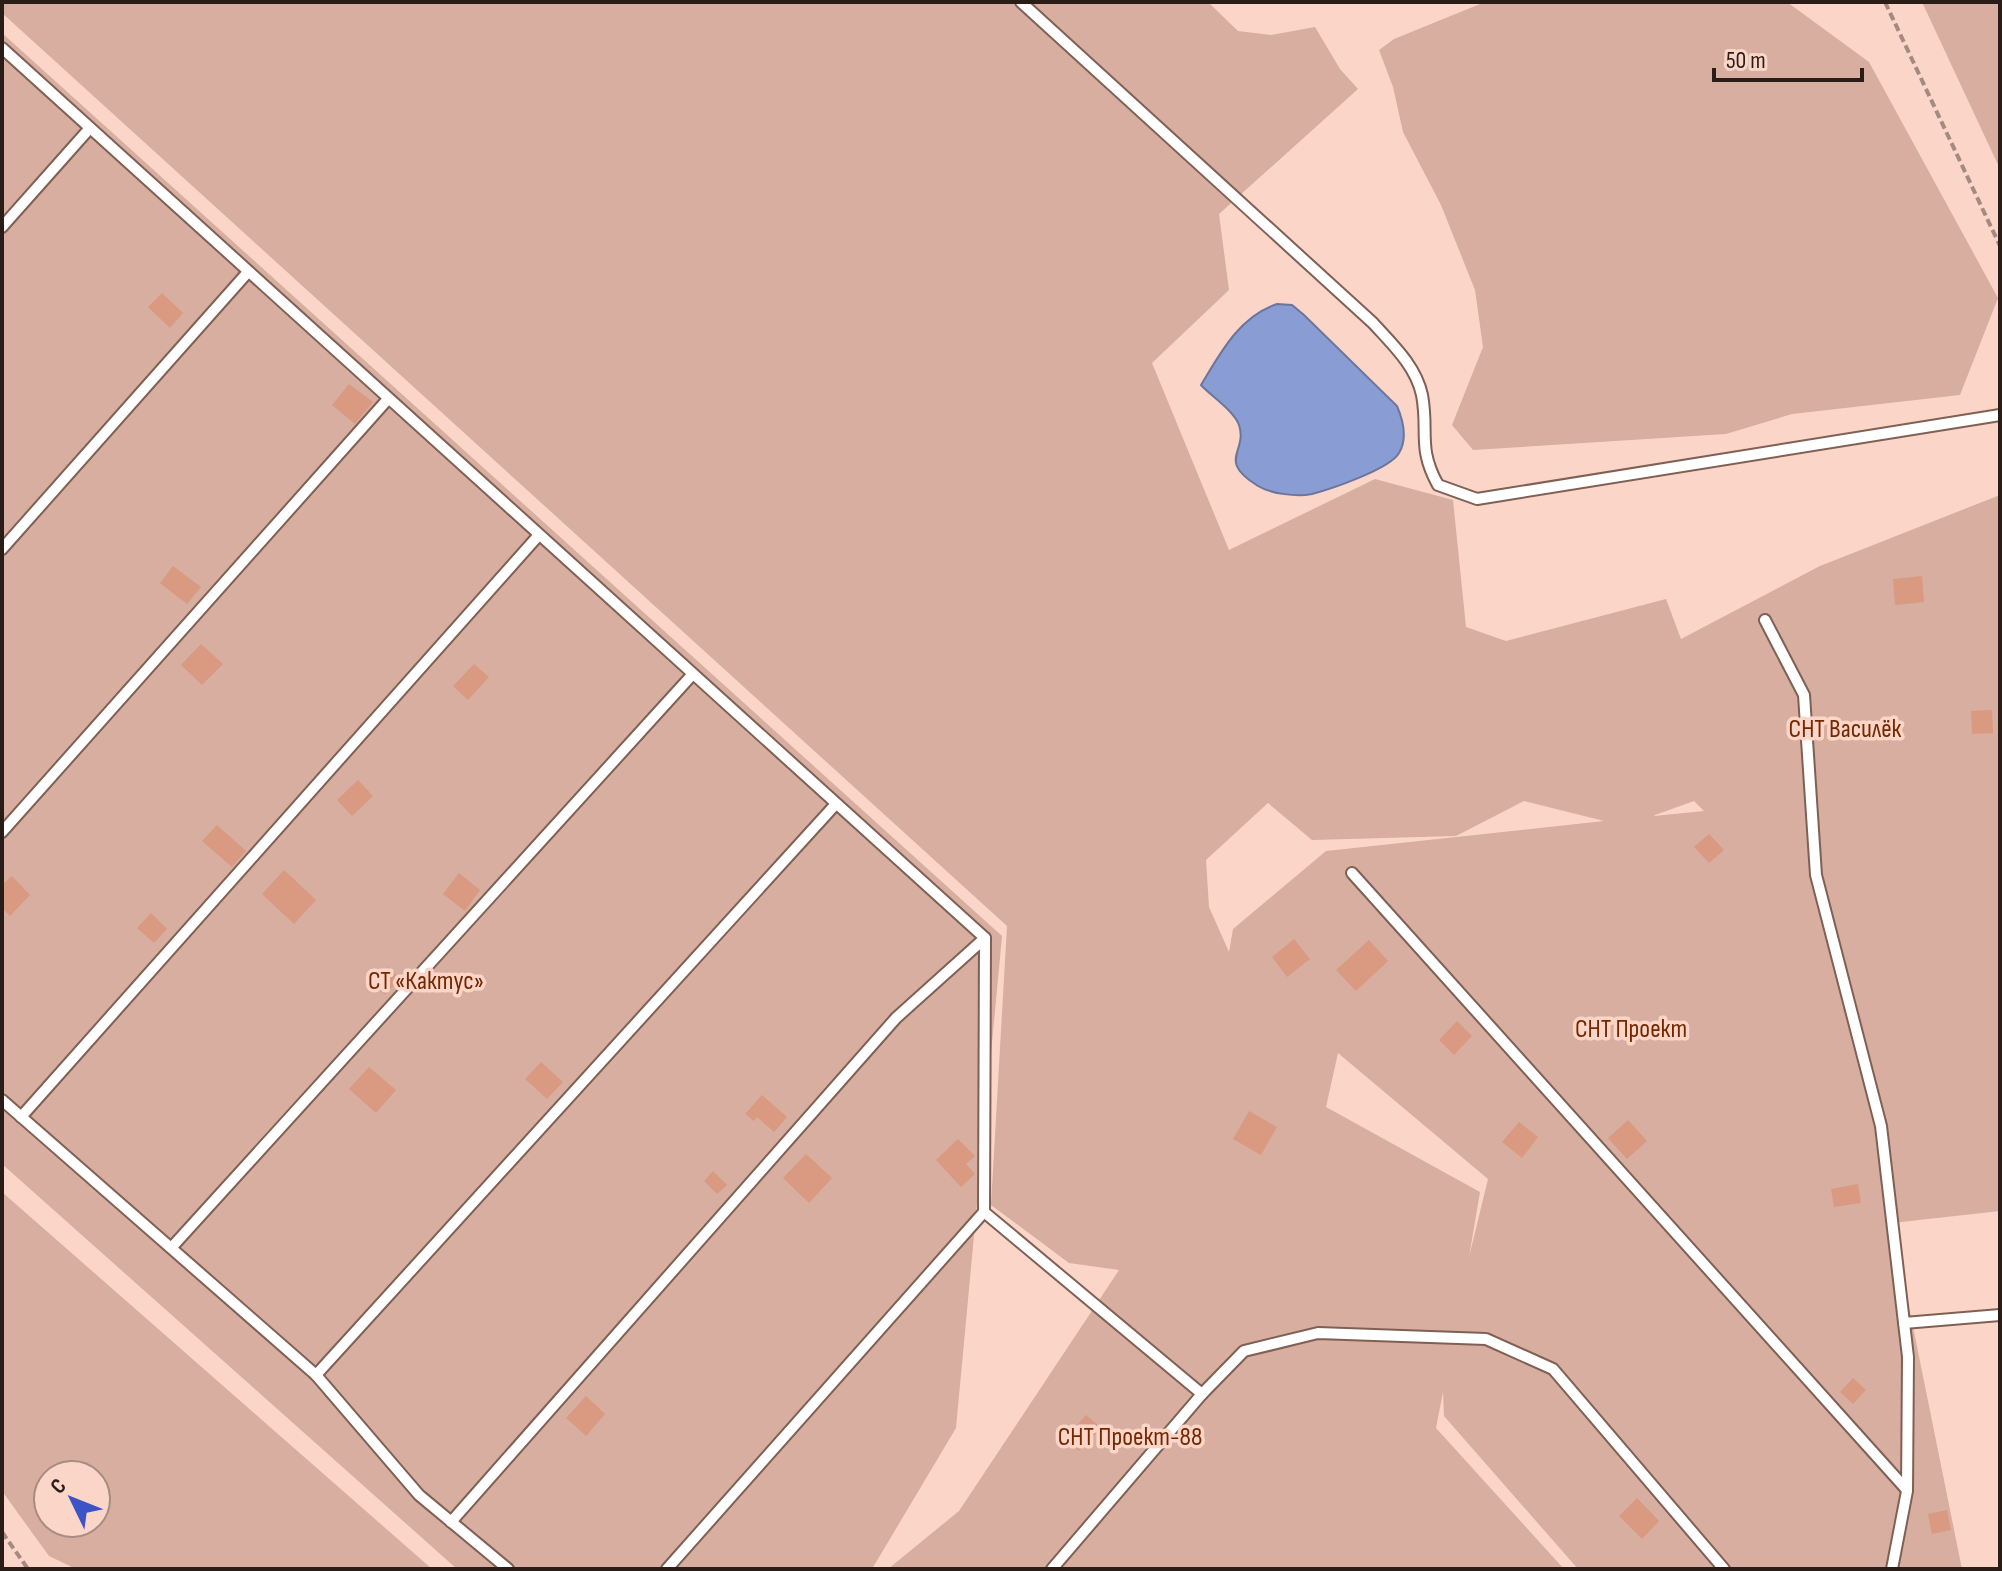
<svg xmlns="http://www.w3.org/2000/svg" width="2002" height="1571" font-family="'Sofia Sans Condensed',sans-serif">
  <rect width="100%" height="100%" fill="#fbd6c8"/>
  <g fill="#d7ae9f" fill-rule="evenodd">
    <path d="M2,2H1208L1238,31L1271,35L1315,27L1340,69L1358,89L1219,214L1229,290L1152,363L1229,550L1375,479L1453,500L1466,627L1506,641L1666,599L1681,639L1820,566L2000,495V1211L1892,1223L1962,1569H1578L1444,1416L1443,1392L1436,1428L1564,1569H888L959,1511L1119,1270L1069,1263L991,1205L1007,926L2,13ZM1524,801L1604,821L1326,851L1233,929L1229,952L1209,907L1206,860L1268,803L1312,840L1456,836ZM1694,801L1704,811L1654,816L1655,815ZM1338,1053L1488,1179L1469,1257L1480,1192L1326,1107Z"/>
    <path d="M1485,2H1787L1869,62L1998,298L1960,395L1792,414L1726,434L1473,450L1452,425L1483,347L1475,290L1441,205L1403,132L1393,87L1379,50L1394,39Z"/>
    <path d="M1922,2H2000V169Z"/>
    <path d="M2,33L1002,936L956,1428L872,1569H457L2,1164Z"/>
    <path d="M2,1192L432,1569H76L49,1556L2,1491ZM48,1475H96V1523H48Z"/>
  </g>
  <path fill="#899cd3" stroke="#6c769b" stroke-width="2" d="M1277,304L1292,305L1304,315L1397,406C1403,420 1408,438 1399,453C1390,469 1331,489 1312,494C1297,497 1271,494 1258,486C1216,460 1248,452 1239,425C1234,411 1211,396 1201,385C1221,352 1239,317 1277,304Z"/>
  <g fill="#d99a81">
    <path d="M162,293L183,313L170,328L148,307Z"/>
    <path d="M349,384L373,402L355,424L332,405Z"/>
    <path d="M173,566L201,587L187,604L160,583Z"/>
    <path d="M1922,576L1924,602L1895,605L1893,579Z"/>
    <path d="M201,644L223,664L202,685L181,665Z"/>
    <path d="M474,664L489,677L468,700L453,686Z"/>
    <path d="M1992,710L1993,733L1972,734L1971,711Z"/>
    <path d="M358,780L373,796L352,816L337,800Z"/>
    <path d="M217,825L246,851L232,867L202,841Z"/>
    <path d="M1709,834L1724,850L1709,863L1694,847Z"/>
    <path d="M284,870L316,900L294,924L262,894Z"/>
    <path d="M459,873L480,890L465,911L443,894Z"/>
    <path d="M12,876L30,895L10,916L2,908V885Z"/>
    <path d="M151,913L167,929L154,943L137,928Z"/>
    <path d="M1294,939L1310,959L1287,977L1272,957Z"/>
    <path d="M1369,940L1388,961L1356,991L1336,970Z"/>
    <path d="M388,967L400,978L385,995L372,984Z"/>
    <path d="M1457,1021L1472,1036L1454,1055L1439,1040Z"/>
    <path d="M541,1062L563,1082L547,1099L525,1079Z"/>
    <path d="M369,1067L396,1090L376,1113L349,1089Z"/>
    <path d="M762,1095L787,1117L774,1132L757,1117L754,1121L745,1114Z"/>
    <path d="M1249,1111L1277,1127L1261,1155L1233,1139Z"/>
    <path d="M1628,1120L1647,1141L1627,1159L1608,1138Z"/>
    <path d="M1519,1122L1538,1137L1522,1158L1502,1142Z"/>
    <path d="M958,1139L975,1156L966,1164L975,1174L961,1187L936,1160Z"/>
    <path d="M806,1154L832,1178L809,1203L783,1178Z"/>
    <path d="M713,1171L727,1185L717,1194L704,1181Z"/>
    <path d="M1858,1184L1861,1203L1834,1207L1831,1189Z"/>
    <path d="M1853,1378L1866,1390L1853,1404L1840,1392Z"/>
    <path d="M586,1396L605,1414L586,1436L566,1418Z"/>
    <path d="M1086,1415L1101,1428L1079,1451L1065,1439Z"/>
    <path d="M1637,1498L1659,1521L1642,1539L1619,1516Z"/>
    <path d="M1947,1510L1951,1530L1932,1534L1928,1514Z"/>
  </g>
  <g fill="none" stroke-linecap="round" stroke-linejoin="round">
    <g stroke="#806054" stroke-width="14">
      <g id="service">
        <path d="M1021,2L1373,323C1392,344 1416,366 1422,395C1429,432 1417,447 1438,485L1477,499L2000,415"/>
        <path d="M2,48L985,938L984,1212L667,1569"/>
        <path d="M2,227L90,128"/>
        <path d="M2,549L248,272"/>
        <path d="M1765,620L1804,695L1816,875L1881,1126L1908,1357L1907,1491L1892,1569"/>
        <path d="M2,832L388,399"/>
        <path d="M1352,873L1907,1490"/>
        <path d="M2,1100L316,1375L419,1495L508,1569"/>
        <path d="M21,1117L538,536"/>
        <path d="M984,1212L1202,1394"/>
        <path d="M172,1247L692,675"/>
        <path d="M1904,1323L2000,1315"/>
        <path d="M316,1375L835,805"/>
        <path d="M451,1522L896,1018L985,938"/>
        <path d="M1052,1569L1202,1394L1244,1351L1318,1333L1486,1339L1553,1369L1724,1569"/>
      </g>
    </g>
    <g stroke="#a58a7f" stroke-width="4" stroke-dasharray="8 4" stroke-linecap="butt">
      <path d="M1885,2L2000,246"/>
      <path d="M2,1532L28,1569"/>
    </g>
    <use href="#service" stroke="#fff" stroke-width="10"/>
  </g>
  <g text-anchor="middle" stroke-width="7" stroke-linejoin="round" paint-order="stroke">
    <g font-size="26" fill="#732801" stroke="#fbd6c8">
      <text x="1845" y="737">СНТ Василёк</text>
      <text x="426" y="989">СТ «Кактус»</text>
      <text x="1631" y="1037">СНТ Проект</text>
      <text x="1130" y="1445">СНТ Проект-88</text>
    </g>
  </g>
  <rect width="2002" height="1571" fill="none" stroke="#2a1c17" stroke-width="8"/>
  <g transform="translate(72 1499) rotate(313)"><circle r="38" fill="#fbd6c8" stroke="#a78c81" stroke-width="2"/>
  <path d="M0-6L14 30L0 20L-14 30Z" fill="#3b53c6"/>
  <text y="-12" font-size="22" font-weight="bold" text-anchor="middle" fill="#2a1c17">С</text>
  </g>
  <path d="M1714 68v12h148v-12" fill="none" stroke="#2a1c17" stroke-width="4"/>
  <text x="1726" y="68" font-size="24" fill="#2a1c17" stroke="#fbd6c8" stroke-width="6" paint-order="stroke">50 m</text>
</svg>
